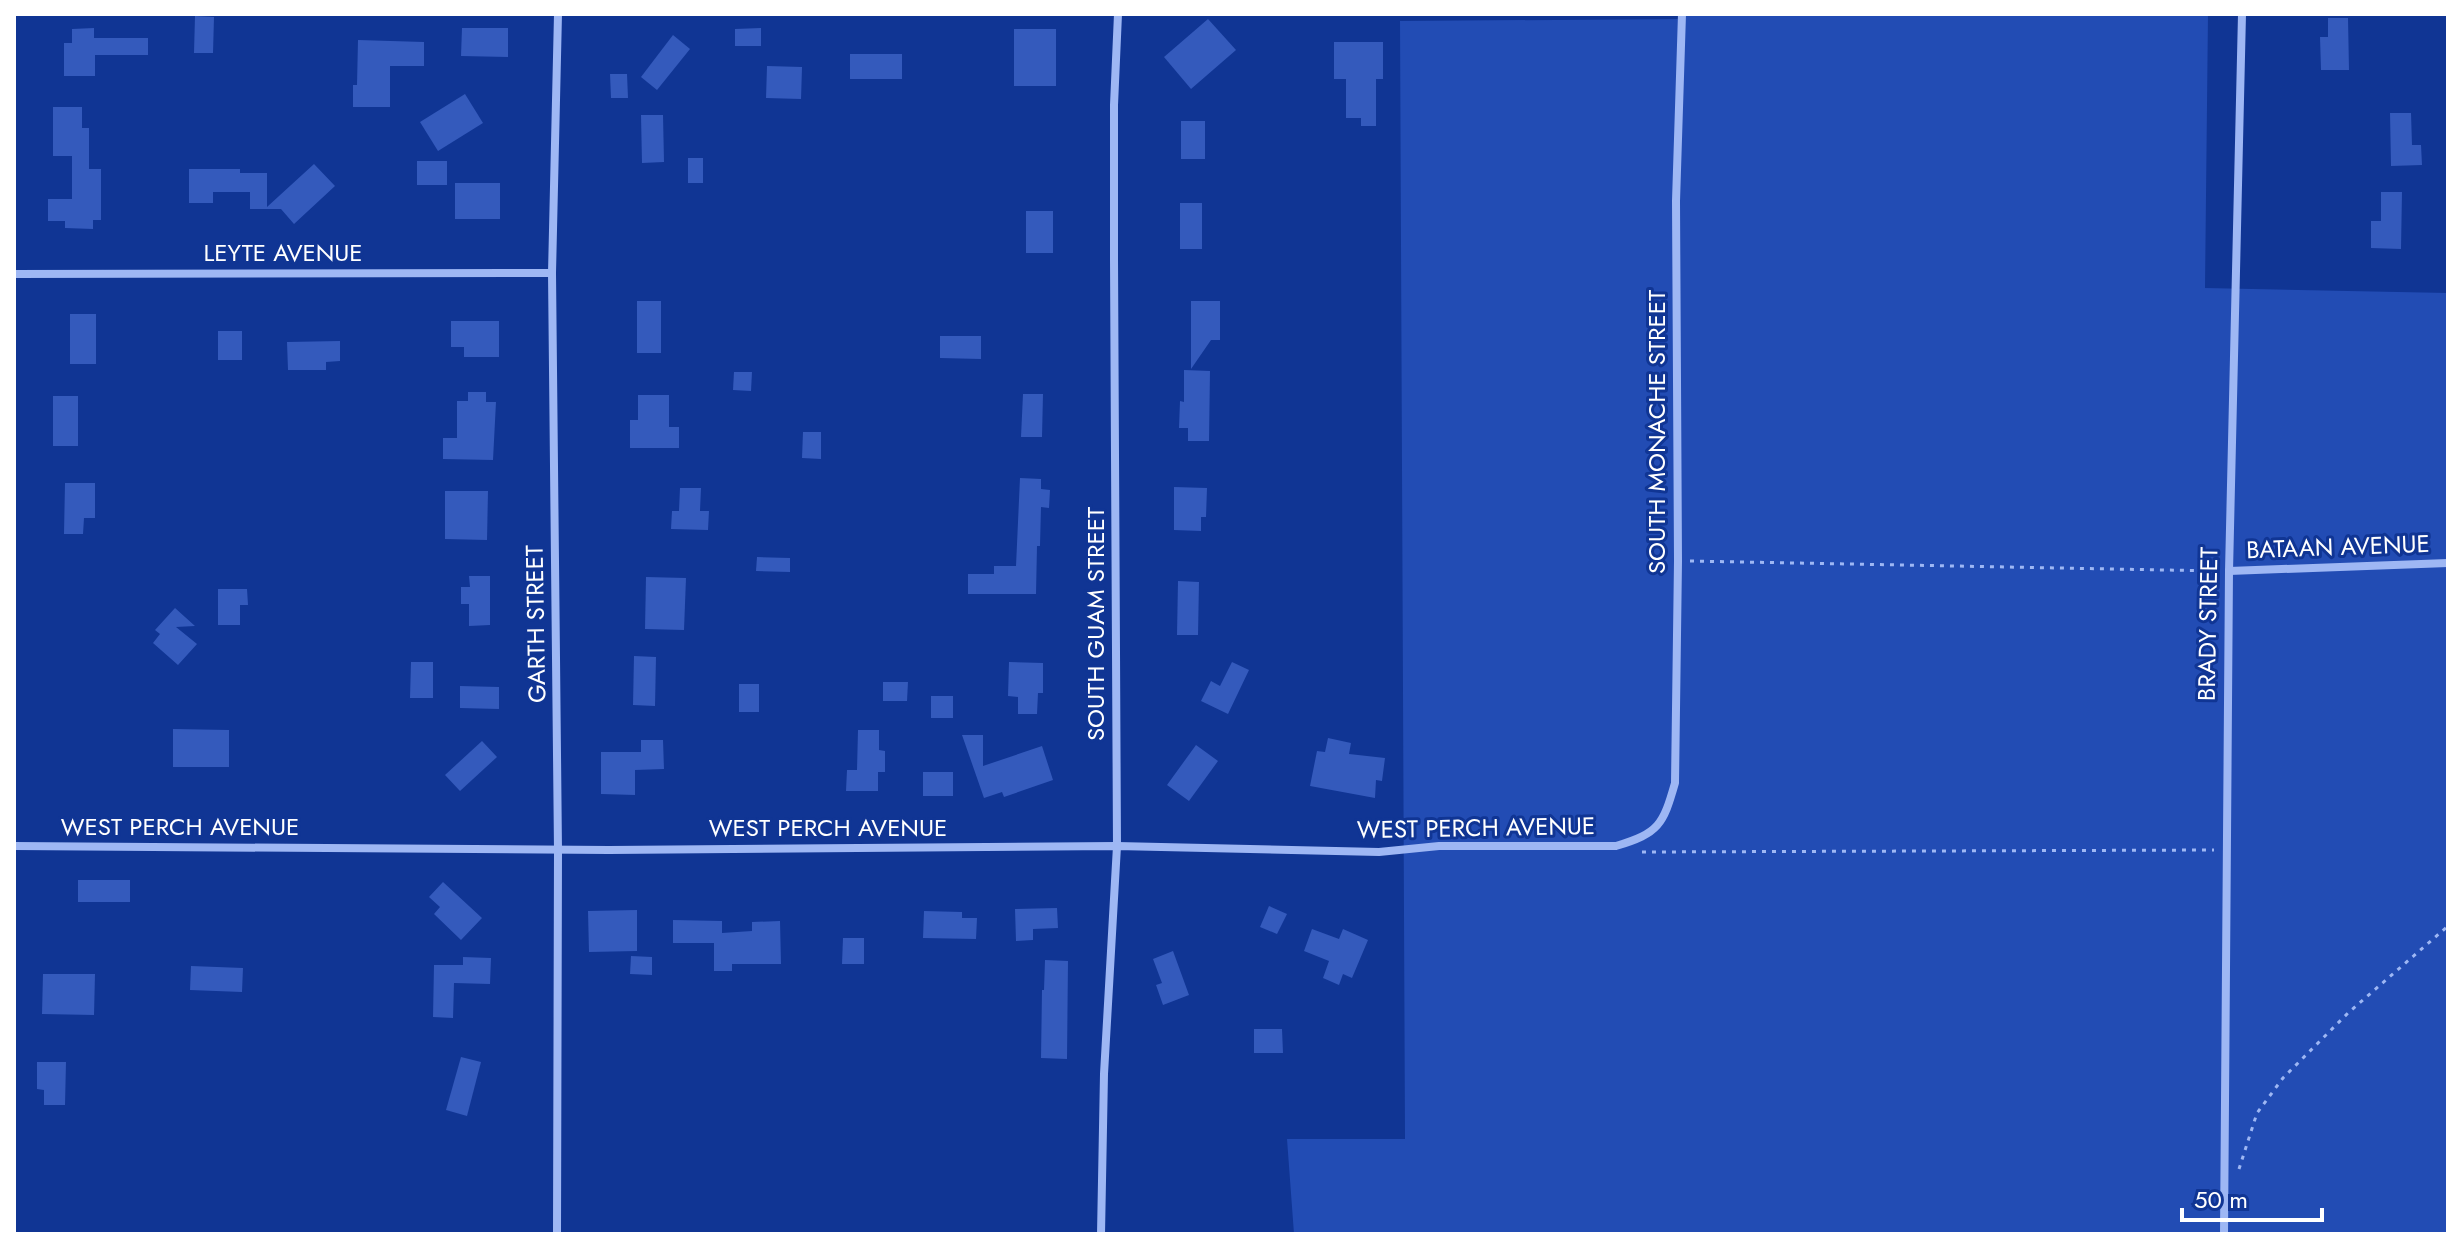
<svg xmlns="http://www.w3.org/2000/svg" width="2462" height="1248" font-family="Jost,sans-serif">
  <rect width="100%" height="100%" fill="#103594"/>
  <path fill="#224cb4" d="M1684,14H2208L2205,288L2448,293V1234H1294L1287,1139H1405L1400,21L1684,19Z"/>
  <g fill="#345abc">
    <path d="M195,16L214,17L213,53H194Z"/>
    <path d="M2328,18H2348L2349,70H2321L2320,37H2328Z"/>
    <path d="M1208,19L1236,50L1191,89L1164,57Z"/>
    <path d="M94,28V38H148V55H95V76H64V43H72V29Z"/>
    <path d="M462,28H508V57L461,56Z"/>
    <path d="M761,28V46H735V29Z"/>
    <rect x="1014" y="29" width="42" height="57"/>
    <path d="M673,35L690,49L657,90L641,77Z"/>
    <path d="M358,40L424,42V66H390V107H353V85H357Z"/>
    <path d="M1334,42H1383V79H1376V126H1361V118H1346V79H1334Z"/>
    <rect x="850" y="54" width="52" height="25"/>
    <path d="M767,66L802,67L801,99L766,98Z"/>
    <path d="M610,74H627L628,98H611Z"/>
    <path d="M465,94L483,123L438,151L420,122Z"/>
    <path d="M53,107H82V128H89V169H101V220H93V229L65,228V221H48V199H72V156H53Z"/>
    <path d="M2390,113H2411L2412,145H2421L2422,165L2391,166Z"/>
    <path d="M641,115H663L664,162L642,163Z"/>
    <rect x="1181" y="121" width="24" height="38"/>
    <rect x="688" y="158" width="15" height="25"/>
    <rect x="417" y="161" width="30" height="24"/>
    <path d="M314,164L335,186L294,224L281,209H250V192H213V203H189V169H240V173H267V207Z"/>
    <rect x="455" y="183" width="45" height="36"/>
    <path d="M2381,192H2402L2401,249L2371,248V221H2381Z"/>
    <rect x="1180" y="203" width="22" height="46"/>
    <rect x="1026" y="211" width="27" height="42"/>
    <rect x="637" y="301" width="24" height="52"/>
    <path d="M1191,301H1220V340H1211L1191,369Z"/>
    <rect x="70" y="314" width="26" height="50"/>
    <path d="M451,321H499V357H464V347H451Z"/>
    <rect x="218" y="331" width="24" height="29"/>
    <path d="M940,336H981V359L940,358Z"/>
    <path d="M340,341V361L326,362V370H288L287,342Z"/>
    <path d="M1184,370L1210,371L1209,441H1188V428H1179L1180,401L1184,402Z"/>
    <path d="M734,372H752L751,391L733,390Z"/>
    <path d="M468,392H486V402H496L493,460L443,459V438H457V401H468Z"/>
    <path d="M1023,394H1043L1042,437H1021Z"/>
    <path d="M638,395H669V427H679V448H630V420H638Z"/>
    <rect x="53" y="396" width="25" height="50"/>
    <path d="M803,432H821V459L802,458Z"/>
    <path d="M1020,478L1041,479V489L1050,490L1049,508L1041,507L1040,546H1037L1036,594H968V574H994V566H1016Z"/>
    <path d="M65,483H95V518H84L83,534H64Z"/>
    <path d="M1174,487L1207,488L1206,517H1201V531L1174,530Z"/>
    <path d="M680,488H701L700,511H709L708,530L671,529L672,511H679Z"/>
    <path d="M445,491H488L487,540L445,539Z"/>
    <path d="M757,557L790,558V572L756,571Z"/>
    <path d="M469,576H490V625L469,626V604H461V587H470Z"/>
    <path d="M646,577L686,578L684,630L645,629Z"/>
    <path d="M1178,581L1199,582L1198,635H1177Z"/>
    <path d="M218,589H247L248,605H240V625H218Z"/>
    <path d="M175,608L195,626L176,627L197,644L178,665L153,643L160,634L155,630Z"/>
    <path d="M634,656L656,657L655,706L633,705Z"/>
    <path d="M411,662H433V698H410Z"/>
    <path d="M1009,662L1043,663V693H1038L1037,714H1018V697L1008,696Z"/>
    <path d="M1232,662L1249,670L1228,714L1201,701L1211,681L1220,686Z"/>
    <path d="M883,682H908L907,701H883Z"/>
    <rect x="739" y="684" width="20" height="28"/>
    <path d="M460,686L499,687V709L460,708Z"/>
    <rect x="931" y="696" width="22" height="22"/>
    <path d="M173,729L229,730V767H173Z"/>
    <path d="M858,730H879V750L885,751V772H878V791H846L847,770H857Z"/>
    <path d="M962,735H983V766L1042,746L1053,780L1004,797L1002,792L984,798Z"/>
    <path d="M1328,738L1351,743L1349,754L1385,758L1382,781L1376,780L1375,798L1310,786L1317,751L1325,752Z"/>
    <path d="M641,740H663L664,769L635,770V795L601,794V752H641Z"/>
    <path d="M482,741L497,757L460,791L445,775Z"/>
    <path d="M1196,745L1218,761L1189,801L1167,785Z"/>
    <rect x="923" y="772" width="30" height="24"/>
    <rect x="78" y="880" width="52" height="22"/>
    <path d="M443,882L482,918L461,940L434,914L440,907L429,897Z"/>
    <path d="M1269,906L1287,914L1277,934L1260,927Z"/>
    <path d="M1057,908L1058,928L1033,929V940L1016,941L1015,909Z"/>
    <path d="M637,910V951L589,952L588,911Z"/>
    <path d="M924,911L962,912V918H977L976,939L923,938Z"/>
    <path d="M673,920L722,921V933L752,931V922L780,921L781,964H732V971H714V943H673Z"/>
    <path d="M1312,929L1339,939L1343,929L1368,940L1352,978L1343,974L1339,985L1323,978L1329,961L1304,951Z"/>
    <path d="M843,938H864V964H842Z"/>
    <path d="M1173,951L1189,995L1163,1005L1156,985L1162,983L1153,959Z"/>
    <path d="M631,956L652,957V975L630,974Z"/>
    <path d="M463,957L491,958L490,984L454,983L453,1018L433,1017L434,965H463Z"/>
    <path d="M1045,960L1068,961L1067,1059L1041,1058L1042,990H1044Z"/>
    <path d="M191,966L243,968L242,992L190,990Z"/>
    <path d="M43,974H95L94,1015L42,1014Z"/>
    <path d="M1254,1029H1282L1283,1053H1254Z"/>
    <path d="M461,1057L481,1062L467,1116L446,1110Z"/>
    <path d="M37,1062H66L65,1105H44V1090L37,1089Z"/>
  </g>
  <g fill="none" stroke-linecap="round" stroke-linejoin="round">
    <g stroke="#9eb7f4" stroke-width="3" stroke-dasharray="4 6" stroke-linecap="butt">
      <path d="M1690,561L2218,571"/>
      <path d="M1642,852L2214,850"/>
      <path d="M2239,1169L2257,1113L2283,1078L2348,1013L2448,926"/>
    </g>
    <g stroke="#9eb7f4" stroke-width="8">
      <path d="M14,274L552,273"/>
      <path d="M2229,571L2448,563"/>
      <path d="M14,846L609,850L1117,846L1379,852L1439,846H1616C1659,833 1663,825 1675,783L1678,561L1676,201L1682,14"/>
      <path d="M557,1234L558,850L552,273L558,14"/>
      <path d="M1101,1234L1104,1074L1117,846L1114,259V105L1118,14"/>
      <path d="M2224,1234L2229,571L2242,14"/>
    </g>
  </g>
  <g text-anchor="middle" stroke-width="6" stroke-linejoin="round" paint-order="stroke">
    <g font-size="24" fill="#fff" stroke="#103594">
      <text x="283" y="261">LEYTE AVENUE</text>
      <text transform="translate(1657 432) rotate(-90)" y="8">SOUTH MONACHE STREET</text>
      <text transform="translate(2338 547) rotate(-2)" y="8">BATAAN AVENUE</text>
      <text transform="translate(536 624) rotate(-91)" y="8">GARTH STREET</text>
      <text transform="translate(1096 624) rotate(-90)" y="8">SOUTH GUAM STREET</text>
      <text transform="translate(2208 624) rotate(-89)" y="8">BRADY STREET</text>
      <text x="180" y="835">WEST PERCH AVENUE</text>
      <text x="828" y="836">WEST PERCH AVENUE</text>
      <text transform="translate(1476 828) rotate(-1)" y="8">WEST PERCH AVENUE</text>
    </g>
  </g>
  <rect width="2462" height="1248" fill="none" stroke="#ffffff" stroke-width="32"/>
  <path d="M2182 1208v12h140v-12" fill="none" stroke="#ffffff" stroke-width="4"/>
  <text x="2194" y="1208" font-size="24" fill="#ffffff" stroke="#103594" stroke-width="6" paint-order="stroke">50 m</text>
</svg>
